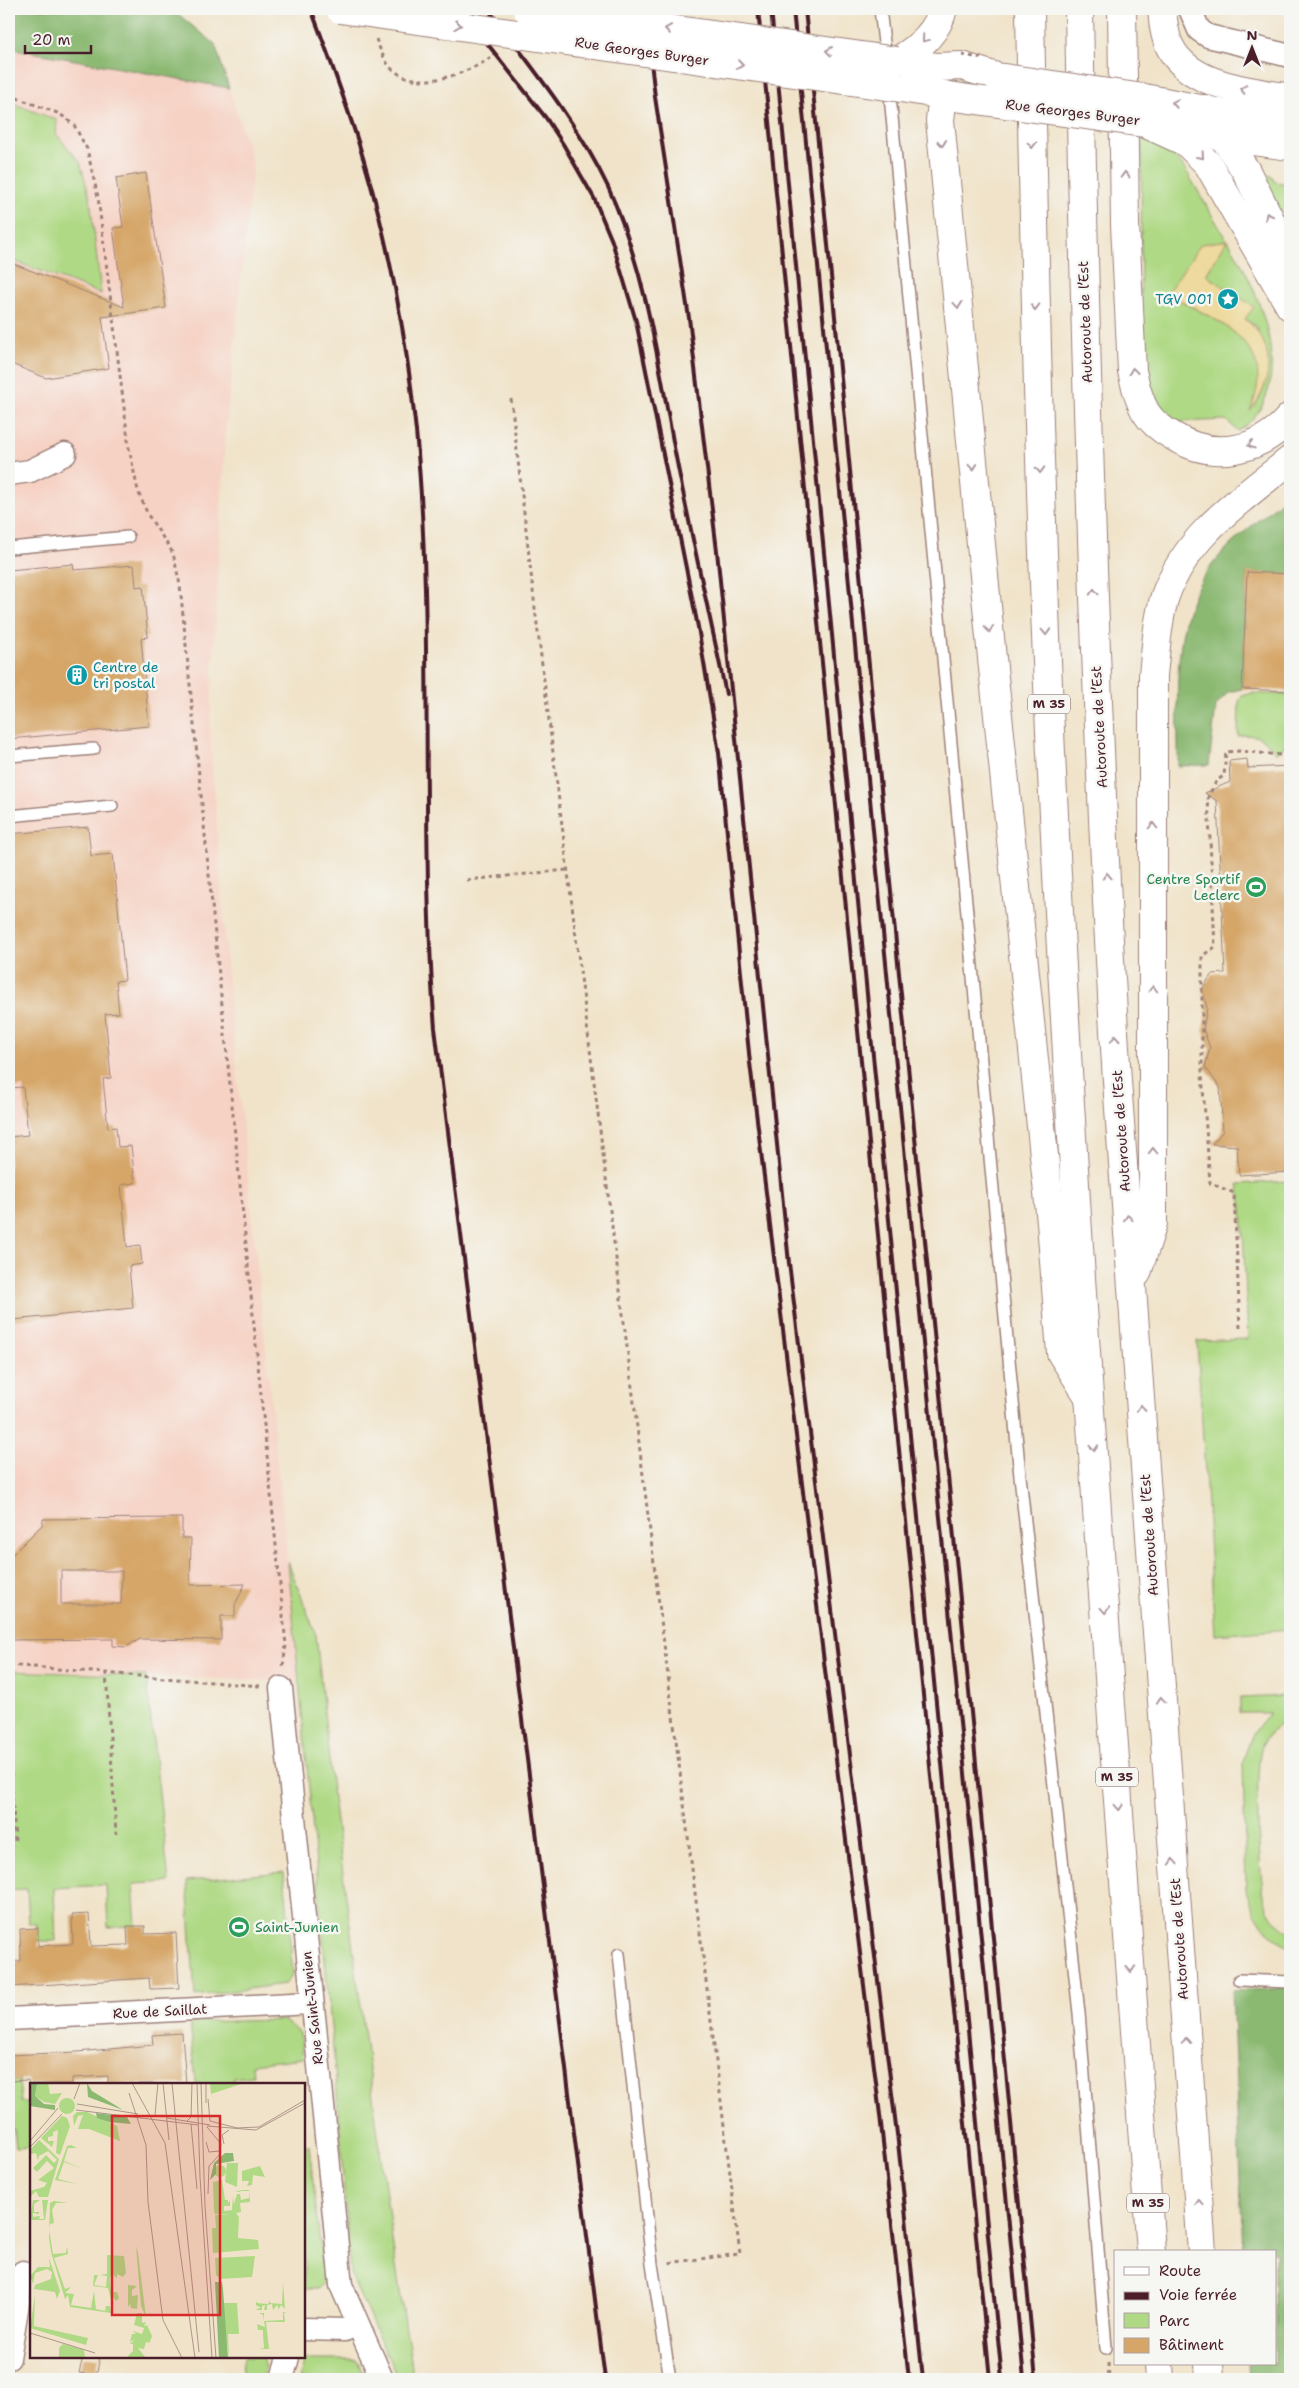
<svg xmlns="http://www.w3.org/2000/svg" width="1299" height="2388" font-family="'Shantell Sans',sans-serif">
  <rect width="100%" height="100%" fill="#f6f6f2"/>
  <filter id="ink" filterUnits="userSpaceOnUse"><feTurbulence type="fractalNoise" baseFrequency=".02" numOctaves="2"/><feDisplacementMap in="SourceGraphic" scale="10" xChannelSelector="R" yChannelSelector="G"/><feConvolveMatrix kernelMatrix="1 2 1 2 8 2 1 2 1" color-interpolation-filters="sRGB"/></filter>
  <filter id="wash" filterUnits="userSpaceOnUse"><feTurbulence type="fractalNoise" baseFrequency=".0096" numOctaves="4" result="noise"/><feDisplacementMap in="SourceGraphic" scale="20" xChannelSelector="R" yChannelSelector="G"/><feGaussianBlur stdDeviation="1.12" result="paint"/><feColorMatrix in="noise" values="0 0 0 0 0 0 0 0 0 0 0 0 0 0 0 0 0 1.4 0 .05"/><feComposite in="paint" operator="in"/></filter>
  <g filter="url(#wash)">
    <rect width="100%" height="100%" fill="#f0e3c9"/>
    <path fill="#f6d2c4" d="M9,9H172L215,44L253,163L225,436L210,728L228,984L300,1682L9,1671Z"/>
    <g fill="#afd984" stroke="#7c7c58" fill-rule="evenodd">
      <path d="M9,102L57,120L56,134L80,162L90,198L101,294L9,259Z"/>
      <path d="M1142,139C1162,143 1173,153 1185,169C1200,194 1214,220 1230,244C1264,299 1299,392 1238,431L1226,420L1177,422C1147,396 1145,376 1140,338ZM1226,241L1206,275L1245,319L1257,327C1264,357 1275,385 1251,409C1280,340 1216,322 1167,293Z"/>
      <path d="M1258,175L1271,176L1275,182L1290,184V237Z"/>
      <path d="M1252,693L1290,695V739L1280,751L1275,752C1265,738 1256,733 1238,736L1239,701L1242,696Z"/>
      <path d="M1290,1181V1629L1215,1635L1197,1341L1248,1339L1242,1208L1238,1184Z"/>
      <path d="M288,1562L316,1635L333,1799L394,2254L412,2366V2379H398L350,2274L336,2080Z"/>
      <path d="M9,1671L146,1676L169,1882L133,1884L136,1926L108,1927L106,1885L54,1888L56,1941H38L37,1924H29L27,1889L9,1890Z"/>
      <path d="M1290,1696V1801L1287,1719C1280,1724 1267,1735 1263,1743C1253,1762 1259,1878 1265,1901C1268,1913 1279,1928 1290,1933V1948C1265,1935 1254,1916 1246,1890L1243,1763C1248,1740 1254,1730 1270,1713H1240V1698Z"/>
      <path d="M284,1872L293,1974L285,1984L195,1996L187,1881Z"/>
      <path d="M283,2020L300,2033L303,2058L252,2064L253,2076L234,2078V2084H196L190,2022Z"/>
      <path d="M11,2080H19L21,2102H31V2150L30,2147L16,2148L14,2129H9V2104L13,2103Z"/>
      <path d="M309,2145L324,2282L318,2289H304V2146Z"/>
      <path d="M244,2357H262L265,2368L263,2379H240Z"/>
      <path d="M305,2360H357L366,2379H299Z"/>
    </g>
    <g fill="#8bb972" stroke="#6a6c4e">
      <path d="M9,9L174,11L215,44L229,88L9,48Z"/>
      <path d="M1290,494V574L1247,573L1242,689L1228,692L1216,706L1209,765L1178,766C1179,705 1170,633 1202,579C1223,545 1260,520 1290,494Z"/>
      <path d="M1290,1988V2379H1249L1248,2364H1275V2252H1243L1232,1991Z"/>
    </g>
    <path fill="#eeda9e" stroke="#9c7c64" d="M1227,240L1206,275L1254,307L1245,319C1276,342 1274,384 1250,411C1280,340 1218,323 1167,293L1201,244Z"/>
    <g id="blocks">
      <g fill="#d5a668" fill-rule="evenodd">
        <path d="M146,173L166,308L102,317L109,368L46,378L9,363V262L124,307L113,228L123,227L116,178Z"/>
        <path d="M73,564L74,570L134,565L136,587L143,586L148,637L141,638L149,726L9,739V570Z"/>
        <path d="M1247,572L1290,574V691L1242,689Z"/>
        <path d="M1247,759L1248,768L1290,766V1172L1239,1175L1237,1146L1212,1144L1223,1131L1220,1087L1205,1067L1210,1048L1203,1029L1207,1008L1202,989L1212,974L1225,973L1217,801L1205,793L1230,782L1229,761Z"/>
        <path d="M88,827L91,856L113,854L125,980L116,981L119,1013L105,1014L111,1078L103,1079L108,1128L116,1127L118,1147L131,1146L135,1183L121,1185L127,1247L140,1245L142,1264L129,1266L133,1308L13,1320L9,1277V1137L28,1135L23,1087L9,1088V834Z"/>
        <path d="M182,1518V1538H191L190,1585L245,1584L235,1605V1616H221V1640L140,1639L126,1647L113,1646V1639L9,1640V1558L43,1524V1519ZM61,1571H122L121,1604H61Z"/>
        <path d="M89,1914L91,1946L128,1945L127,1926H145V1934L176,1933L179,1988L150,1989L149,1978L9,1987V1962L21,1961L20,1929L38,1928V1946L73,1944L72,1915Z"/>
        <path d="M182,2033L186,2084H108V2076L72,2078V2084H29L28,2080L9,2081V2055L77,2052L153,2045L152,2035Z"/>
        <path d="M83,2357H100L96,2376L79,2373Z"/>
      </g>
    </g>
  </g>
  <g filter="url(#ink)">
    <use href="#blocks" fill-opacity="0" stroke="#9d817a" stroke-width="1"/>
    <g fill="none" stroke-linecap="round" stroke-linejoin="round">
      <g stroke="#9d817a" stroke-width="14">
        <g id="service">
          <path d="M880,9L886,59"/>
          <path d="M889,85L1020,1476L1079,2013L1106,2348"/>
          <path d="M9,548L128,537"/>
          <path d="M9,756L94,749"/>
          <path d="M9,816L112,806"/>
          <path d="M619,1954L652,2264L670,2379"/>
          <path d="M1239,1980L1290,1982"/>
        </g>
      </g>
      <g stroke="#9d817a" stroke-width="25">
        <g id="minor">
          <path d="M1190,9L1199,30L1208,36L1290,56"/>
          <path d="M9,474L30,471L65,454"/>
          <path d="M281,1688L341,2285L382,2379"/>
          <path d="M9,2019L311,2003"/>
          <path d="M304,2329L345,2330L357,2324"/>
          <path d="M9,2358L23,2272"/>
          <path d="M282,2379L288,2357"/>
        </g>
      </g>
      <g stroke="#9d817a" stroke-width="30">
        <g id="tertiary">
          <path d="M897,61L937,67L962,66L997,77"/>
          <path d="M901,88L962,98"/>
          <path d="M1144,98L1251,119L1290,123"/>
          <path d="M1144,123L1156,119L1223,137L1290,146"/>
        </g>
      </g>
      <g stroke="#9d817a" stroke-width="30">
        <g id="trunk">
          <path d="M1030,9C1034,250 1039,490 1050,731C1073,1238 1115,1745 1151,2252"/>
          <path d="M1079,9C1085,366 1095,724 1117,1081C1142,1471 1176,1861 1202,2252"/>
          <path d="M1122,9L1125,224L1132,371C1135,385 1138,398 1145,411C1152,423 1162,430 1173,436C1213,461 1260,452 1290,417"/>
          <path d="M1162,9C1163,21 1164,35 1170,47C1190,87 1251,91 1290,98"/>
          <path d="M897,61C918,49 937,33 943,9"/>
          <path d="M943,95L940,120L992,658L1051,1222L1061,1353L1089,1397"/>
          <path d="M1205,109L1246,171L1290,260"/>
          <path d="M1144,123L1186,142L1208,164L1290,306"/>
          <path d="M1137,1273L1153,1223V675C1156,649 1157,621 1165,596C1187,534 1241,500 1290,460"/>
          <path d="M1159,2364L1160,2379"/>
          <path d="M1209,2364L1210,2379"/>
        </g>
      </g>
      <g stroke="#9d817a" stroke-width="3" stroke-dasharray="4 4" stroke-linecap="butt">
        <path d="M376,39C380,49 385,63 393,70C422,92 468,73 494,56"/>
        <path d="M9,95L60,114L74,125L87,149L98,197L129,448L138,491L148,515L173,553L180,585L286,1645L283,1666"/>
        <path d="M511,399L535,608L740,2254L668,2263"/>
        <path d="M467,880L567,870"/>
        <path d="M1240,1328L1234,1193L1210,1183L1202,1074V956L1215,947L1208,797L1217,780L1224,776L1226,752L1240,751L1290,756"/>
        <path d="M9,1665L260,1686"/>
        <path d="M106,1672L116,1834"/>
        <path d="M9,1741L15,1841"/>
        <path d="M1108,2363L1109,2379"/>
      </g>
      <use href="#service" stroke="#fff" stroke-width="11"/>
      <use href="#minor" stroke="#fff" stroke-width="22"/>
      <use href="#tertiary" stroke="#fff" stroke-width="28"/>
      <use href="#trunk" stroke="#fff" stroke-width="28"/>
      <g stroke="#4a1f2b" stroke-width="4">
        <path d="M311,9C330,59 349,110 364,161C390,249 407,340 416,431C435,629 419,830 435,1028L605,2379"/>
        <path d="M460,9L546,118L563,144L594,198L612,241L636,321L698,627L719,753L750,1063L880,2115L909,2379"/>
        <path d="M488,9C531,66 577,122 608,187C645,269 658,359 674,447C690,530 709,612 726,694"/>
        <path d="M645,9L655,97L689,318L717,551L789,1263L898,2142L923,2379"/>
        <path d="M758,9L990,2379"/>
        <path d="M771,9L1002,2379"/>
        <path d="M793,9L1024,2379"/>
        <path d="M805,9L1036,2379"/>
      </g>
      <g stroke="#9d817a" stroke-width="30" stroke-linecap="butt">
        <g id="tertiary-bridge">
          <path d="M340,9L901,88"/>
          <path d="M527,9L897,61"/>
          <path d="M997,77L1144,98"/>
          <path d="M962,98L1144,123"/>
        </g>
      </g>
      <path stroke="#9d817a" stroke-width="3" stroke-dasharray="4 4" stroke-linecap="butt" d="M962,55L981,58"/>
      <use href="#tertiary-bridge" stroke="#fff" stroke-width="28"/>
    </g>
    <defs><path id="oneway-chevron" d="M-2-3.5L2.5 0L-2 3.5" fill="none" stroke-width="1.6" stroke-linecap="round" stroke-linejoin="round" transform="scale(1.25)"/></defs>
    <g stroke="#ae9aa0">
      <use href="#oneway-chevron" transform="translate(458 25) rotate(8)"/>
      <use href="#oneway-chevron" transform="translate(668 29) rotate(-172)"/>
      <use href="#oneway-chevron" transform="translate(925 39) rotate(130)"/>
      <use href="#oneway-chevron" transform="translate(829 51) rotate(-172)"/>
      <use href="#oneway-chevron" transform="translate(740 65) rotate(8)"/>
      <use href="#oneway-chevron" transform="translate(1243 89) rotate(-167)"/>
      <use href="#oneway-chevron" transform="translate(1175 103) rotate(-169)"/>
      <use href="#oneway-chevron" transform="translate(942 143) rotate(85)"/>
      <use href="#oneway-chevron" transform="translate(1032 145) rotate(89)"/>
      <use href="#oneway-chevron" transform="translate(1201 156) rotate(48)"/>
      <use href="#oneway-chevron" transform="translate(1125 175) rotate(-91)"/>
      <use href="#oneway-chevron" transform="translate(1268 216) rotate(-117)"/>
      <use href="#oneway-chevron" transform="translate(958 305) rotate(85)"/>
      <use href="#oneway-chevron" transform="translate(1035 307) rotate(89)"/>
      <use href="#oneway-chevron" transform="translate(1133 371) rotate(-97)"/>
      <use href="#oneway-chevron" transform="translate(1251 445) rotate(163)"/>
      <use href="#oneway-chevron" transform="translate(973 467) rotate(85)"/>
      <use href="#oneway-chevron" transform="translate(1040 470) rotate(88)"/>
      <use href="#oneway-chevron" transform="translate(1094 592) rotate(-92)"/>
      <use href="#oneway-chevron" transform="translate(989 629) rotate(85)"/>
      <use href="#oneway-chevron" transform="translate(1046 632) rotate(88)"/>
      <use href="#oneway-chevron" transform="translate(1153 826) rotate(-90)"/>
      <use href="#oneway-chevron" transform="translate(1107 876) rotate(-93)"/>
      <use href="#oneway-chevron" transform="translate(1153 989) rotate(-90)"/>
      <use href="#oneway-chevron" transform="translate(1115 1039) rotate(-93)"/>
      <use href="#oneway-chevron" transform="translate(1153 1151) rotate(-90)"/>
      <use href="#oneway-chevron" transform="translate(1128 1218) rotate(-94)"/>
      <use href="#oneway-chevron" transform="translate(1141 1408) rotate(-94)"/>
      <use href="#oneway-chevron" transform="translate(1094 1448) rotate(86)"/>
      <use href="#oneway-chevron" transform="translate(1105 1610) rotate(86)"/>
      <use href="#oneway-chevron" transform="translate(1161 1700) rotate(-94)"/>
      <use href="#oneway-chevron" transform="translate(1119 1807) rotate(86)"/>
      <use href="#oneway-chevron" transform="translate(1173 1862) rotate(-94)"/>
      <use href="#oneway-chevron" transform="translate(1131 1969) rotate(86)"/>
      <use href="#oneway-chevron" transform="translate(1186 2041) rotate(-94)"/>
      <use href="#oneway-chevron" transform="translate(1199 2203) rotate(-94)"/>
    </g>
  </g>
  <defs>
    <g id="sight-disc" transform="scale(1.125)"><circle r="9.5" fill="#0f9aa8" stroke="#f6f6f2"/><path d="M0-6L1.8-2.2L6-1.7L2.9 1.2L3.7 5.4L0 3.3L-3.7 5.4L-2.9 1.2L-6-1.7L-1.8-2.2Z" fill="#fff"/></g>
    <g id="building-disc" transform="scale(1.125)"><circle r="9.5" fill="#0f9aa8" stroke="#f6f6f2"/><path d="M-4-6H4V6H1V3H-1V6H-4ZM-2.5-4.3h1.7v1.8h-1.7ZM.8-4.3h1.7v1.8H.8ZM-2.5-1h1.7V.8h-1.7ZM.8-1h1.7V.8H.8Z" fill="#fff"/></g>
    <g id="stadium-disc" transform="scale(1.125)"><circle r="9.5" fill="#2e9e5b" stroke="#f6f6f2"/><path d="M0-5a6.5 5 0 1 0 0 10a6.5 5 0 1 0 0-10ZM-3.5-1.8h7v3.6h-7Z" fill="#fff"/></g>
  </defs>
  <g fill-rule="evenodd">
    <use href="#sight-disc" x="1228" y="299"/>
    <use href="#building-disc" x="77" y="675"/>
    <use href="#stadium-disc" x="1256" y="887"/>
    <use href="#stadium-disc" x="239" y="1927"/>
  </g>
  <g text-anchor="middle" stroke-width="5" stroke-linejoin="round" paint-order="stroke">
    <g fill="#f6f6f2" stroke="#7e6067" stroke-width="1">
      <rect x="1028" y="694.5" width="42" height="19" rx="4"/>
      <rect x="1096" y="1767.5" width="42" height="19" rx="4"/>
      <rect x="1127" y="2193.5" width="42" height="19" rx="4"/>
    </g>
    <g font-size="12" font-weight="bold" fill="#4a1f2b">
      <text x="1049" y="708">M 35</text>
      <text x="1117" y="1781">M 35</text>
      <text x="1148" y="2207">M 35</text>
    </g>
    <g font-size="14" fill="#4a1f2b" stroke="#f6f6f2">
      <text transform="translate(642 51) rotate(8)" y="5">Rue Georges Burger</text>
      <text transform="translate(1073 112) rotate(7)" y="5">Rue Georges Burger</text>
      <text transform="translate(1085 322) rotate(-92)" y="5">Autoroute de l’Est</text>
      <text transform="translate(1099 727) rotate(-93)" y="5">Autoroute de l’Est</text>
      <text transform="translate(1121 1131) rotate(-94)" y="5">Autoroute de l’Est</text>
      <text transform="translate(1149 1535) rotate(-94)" y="5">Autoroute de l’Est</text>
      <text transform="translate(1179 1939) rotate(-94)" y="5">Autoroute de l’Est</text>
      <text transform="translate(312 2008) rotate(-96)" y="5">Rue Saint-Junien</text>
      <text transform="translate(160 2011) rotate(-3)" y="5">Rue de Saillat</text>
    </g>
    <g font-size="14" fill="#0d838f" stroke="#f6f6f2" text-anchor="end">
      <text x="1212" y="304">TGV 001</text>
      <text x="93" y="672" text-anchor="start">Centre de<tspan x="93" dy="16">tri postal</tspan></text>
    </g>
    <g font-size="14" fill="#27864d" stroke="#f6f6f2" text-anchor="end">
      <text x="1240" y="884">Centre Sportif<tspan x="1240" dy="16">Leclerc</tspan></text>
      <text x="255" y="1932" text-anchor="start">Saint-Junien</text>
    </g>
  </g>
  <g transform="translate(30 2083)">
    <rect width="275" height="275" fill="#f0e3c9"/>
    <path d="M7,0H18L20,11L32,10L25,21L14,19L5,13ZM180,0H214L181,11ZM29 23a8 8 0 1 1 16 0a8 8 0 1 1-16 0ZM47,29H57L87,43L90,58L59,46H48L53,32L48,33L44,43L43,33ZM32,33L37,35L40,43L30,72L26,70L28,47L23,49V53L18,54V58H24L22,64L11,55ZM9,57L29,76L18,114H9L6,108L0,114V108L14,104L17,100L8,97L24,85L17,78L7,89L3,85L16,72L24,80L27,77L18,68L9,73L8,78L6,70L0,71V67ZM41,62L47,65H38L34,78L53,86L34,79L28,96L48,101L25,97L37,63ZM197,80H208L207,104L195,99ZM184 88a6 6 0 1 1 12 0a6 6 0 1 1-12 0ZM230,83L235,94L223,92L222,102L217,103L219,98H212V88ZM192,97L195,117H198V120L200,117V123H194V128L202,127L203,113L204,121L207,111H210L211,117L219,115V108H211L209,109H205L212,107H219L220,119L210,120L211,129L206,130L209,134L208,155L228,157L229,166L183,170L182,145H186L185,132L200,131H185L184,128L183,99ZM3,117H10L4,121V129H9V131L3,130V134L10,133L9,136H14L12,117H18L15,137H2L0,135ZM24,118L38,120H26L22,127L24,140L20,141L19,146L23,171L36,170L37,163L38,171L24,175L35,206L41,204L35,210L44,211L41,222L61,225L64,208L66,226L75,228L76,223H80L81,230L40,224L38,212L35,216L21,169L19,154L20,120ZM106,163L108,170L116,234L111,223ZM77,172L94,173L96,190L93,194L87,191V195L82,191L80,195L81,209H87L89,215L86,218L81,211L82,221L78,205L63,203L64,192H68L64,202L76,204L77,193L70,192L77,191ZM225,173L222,194L190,196L186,192L185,175ZM19,175L30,208L27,216L25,209L4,206L5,202L21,196L22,189L17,186L5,190L3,201L0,193L8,184H20ZM253,199L255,226L251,222L249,226L247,222L243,227L242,221L237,222V227H234L235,222L232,223V227H228L226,226L231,225L226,222V218L227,220L238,221L240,217V220L252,221ZM98,202L107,203L102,207V213L108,212L107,226L101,225L100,221L98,224ZM5,212L4,243L58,255L56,262L0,245ZM192,220H207L209,251H198L199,275ZM253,229H257L254,230L255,239H236L239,266H229L234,265L233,252V247H228L227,241L235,244L233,232L229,230H234V238L253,237ZM107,230H112V240L116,239L114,243L117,242L122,253L120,259L118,254L120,260L116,259L114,266L108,265L115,274L96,275L103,268V261H100L105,256L100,259L102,251H106L103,248L112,251L114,245L104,242ZM33,261L54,267L55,275H29V265Z" fill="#afd984"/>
    <path d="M0,0H7L5,13L14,21L25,22V27L0,23ZM57,0L62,8L93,27L58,14ZM66,30L97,34L101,41L79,39L67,35ZM195,70H203L204,78L186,81V91L180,97L184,80ZM185,199H192L193,206L198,275H189Z" fill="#8bb972"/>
    <path fill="none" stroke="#ae958a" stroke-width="1" d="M102,0L135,60L165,275M133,0L139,57M142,0L169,269M167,0L170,94L182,275M171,0L175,123L186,275M99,10L116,62L118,119L133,237L152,275M44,16L50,0M178,16L180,38L207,45M176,20V0M47,21L108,31M46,27L168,42M125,32L128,0M137,35L180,42M157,38L161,34L162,0M161,41L167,106M177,43L226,47L275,20M206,45L229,44L275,17M0,58L28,25M176,59L179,69L190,68L191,61L177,44M194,61L192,52L199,47M0,64L32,31M178,111L179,83L191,70M0,250L65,270"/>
    <path fill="#d62828" fill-opacity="0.15" stroke="#d62828" stroke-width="2.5" d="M82,33H190V232H82Z"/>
    <rect width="275" height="275" fill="none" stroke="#4a1f2b" stroke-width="2.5"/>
  </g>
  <rect width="1299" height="2388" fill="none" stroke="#f6f6f2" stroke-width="30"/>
  <rect x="1114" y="2250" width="162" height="115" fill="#f6f6f2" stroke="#b1a0a2"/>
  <rect x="1124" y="2267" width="25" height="8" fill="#ffffff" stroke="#b1a0a2"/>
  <text x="1159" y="2276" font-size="15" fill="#4a1f2b">Route</text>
  <rect x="1124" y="2292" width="25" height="8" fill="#4a1f2b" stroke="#b1a0a2"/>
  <text x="1159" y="2300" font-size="15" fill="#4a1f2b">Voie ferrée</text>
  <rect x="1124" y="2313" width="25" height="15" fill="#afd984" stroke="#b1a0a2"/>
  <text x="1159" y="2326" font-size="15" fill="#4a1f2b">Parc</text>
  <rect x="1124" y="2338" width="25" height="15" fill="#d5a668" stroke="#b1a0a2"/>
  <text x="1159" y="2350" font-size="15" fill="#4a1f2b">Bâtiment</text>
  <g transform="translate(1252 48)" stroke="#f6f6f2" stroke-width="4" paint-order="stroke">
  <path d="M0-4L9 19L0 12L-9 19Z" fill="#4a1f2b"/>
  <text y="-8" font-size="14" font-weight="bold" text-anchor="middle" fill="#4a1f2b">N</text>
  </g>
  <path d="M25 45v8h66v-8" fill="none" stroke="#4a1f2b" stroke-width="2.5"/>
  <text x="32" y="45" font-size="15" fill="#4a1f2b" stroke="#f6f6f2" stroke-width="4" paint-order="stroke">20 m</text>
</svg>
